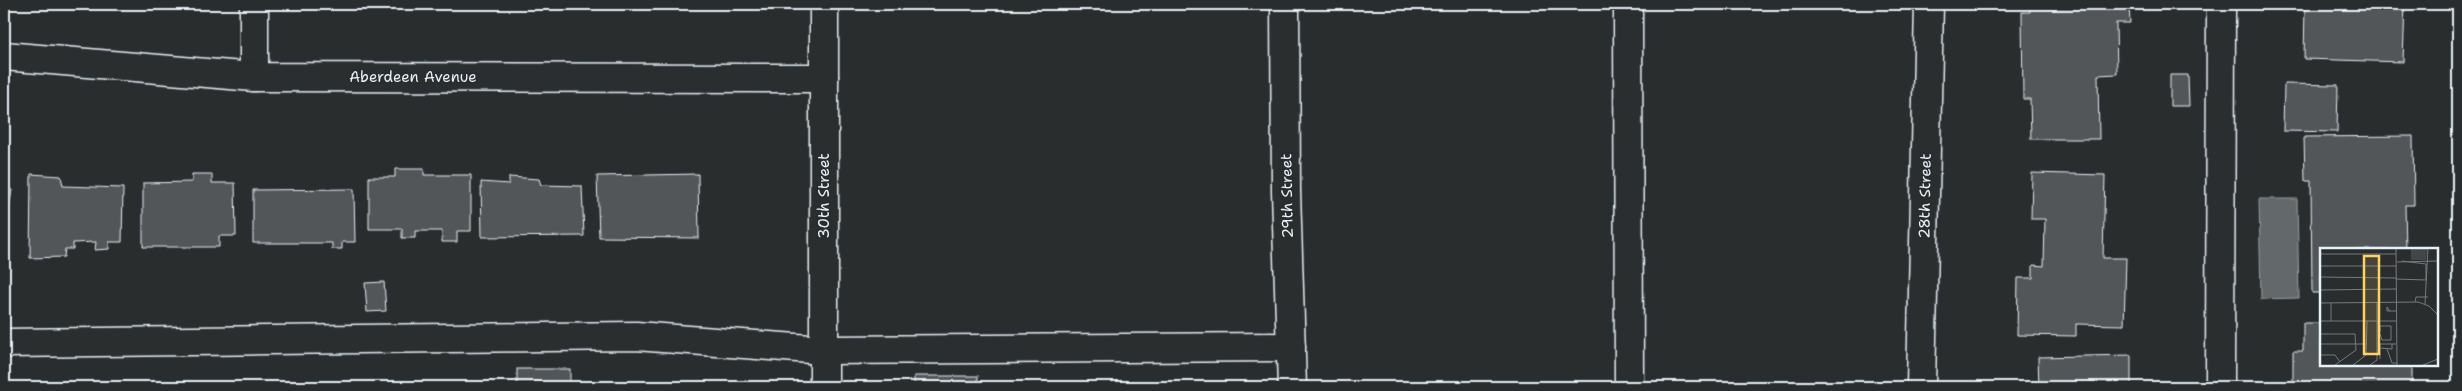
<svg xmlns="http://www.w3.org/2000/svg" width="2462" height="391" font-family="'Shantell Sans',sans-serif">
  <rect width="100%" height="100%" fill="#2a2d2e"/>
  <filter id="ink" filterUnits="userSpaceOnUse"><feTurbulence type="fractalNoise" baseFrequency=".02" numOctaves="2"/><feDisplacementMap in="SourceGraphic" scale="10" xChannelSelector="R" yChannelSelector="G"/><feConvolveMatrix kernelMatrix="1 2 1 2 8 2 1 2 1" color-interpolation-filters="sRGB"/></filter>
  <g filter="url(#ink)">
    <path fill="#63686b" stroke="#989fa3" d="M2259,199H2297L2299,298L2261,299Z"/>
    <g fill="#535759" stroke="#e8f1f8">
      <path d="M2030,4H2129L2130,23H2116L2117,74L2098,75L2099,139H2031L2030,99H2023L2022,12H2030Z"/>
      <path d="M2305,4H2405L2403,62L2304,59Z"/>
      <path d="M2170,75H2188L2189,106H2170Z"/>
      <path d="M2284,84L2338,85L2337,132L2283,131Z"/>
      <path d="M2413,136L2414,205H2405L2406,250H2321V293H2312L2311,181H2305L2304,137Z"/>
      <path d="M395,169H424V175H471V231H457V242H442V231H415V238H402V229H369V177H395Z"/>
      <path d="M2032,173L2105,175L2103,258H2126L2124,325L2076,324V336L2017,335L2018,278H2033V265L2044,266L2045,219H2031Z"/>
      <path d="M31,174L61,176L63,186L123,188L122,242H109V249L95,250L96,242L73,243V249H65L64,257L30,258Z"/>
      <path d="M192,174H212V183H235L236,236H219V247H143V183L192,182Z"/>
      <path d="M698,174L699,238L599,237L597,176Z"/>
      <path d="M509,177L539,179L541,185L582,186L584,236L482,237L481,182L509,184Z"/>
      <path d="M4,188L12,190L4,242Z"/>
      <path d="M354,189L355,242H342V249H332V243H253V190Z"/>
      <path d="M384,282L386,311L367,312L365,283Z"/>
      <path d="M2303,323H2321V365H2412V387H2293V351H2303Z"/>
      <path d="M2131,355V387H2039L2038,357Z"/>
      <rect x="517" y="369" width="53" height="18"/>
      <rect x="914" y="376" width="64" height="11"/>
    </g>
    <g fill="none" stroke-linecap="round" stroke-linejoin="round">
      <g stroke="#e8f1f8" stroke-width="31">
        <g id="minor">
          <path d="M254,4V77"/>
          <path d="M824,4V387"/>
          <path d="M1285,4L1286,191L1292,387"/>
          <path d="M1628,4L1629,387"/>
          <path d="M4,56L254,77L824,78"/>
          <path d="M4,343L636,336L824,350L1291,347"/>
          <path d="M1921,387L1929,4"/>
          <path d="M2220,387L2221,4"/>
        </g>
      </g>
      <use href="#minor" stroke="#2a2d2e" stroke-width="28"/>
    </g>
  </g>
  <g text-anchor="middle" stroke-width="4" stroke-linejoin="round" paint-order="stroke">
    <g font-size="15" fill="#e8f1f8" stroke="#2a2d2e">
      <text x="413" y="82">Aberdeen Avenue</text>
      <text transform="translate(824 196) rotate(-90)" y="5">30th Street</text>
      <text transform="translate(1287 196) rotate(-91)" y="5">29th Street</text>
      <text transform="translate(1925 196) rotate(-89)" y="5">28th Street</text>
    </g>
  </g>
  <g transform="translate(2320 248)">
    <rect width="118" height="118" fill="#2a2d2e"/>
    <path d="M91,0H107L106,12H91Z" fill="#424648"/>
    <path fill="none" stroke="#767b7f" stroke-width="1" d="M76,0L77,117M0,6H76M77,14L118,13M0,18H76M0,29L76,30M76,31L106,32V16L82,13M0,42L76,41M95,54L96,49H108M0,55L98,54L109,58L118,67M105,56L108,0M70,63L67,59V63H76M0,73H76M11,73V55M0,86H35L36,102L15,117M60,86L62,92H71V78H60V84M0,96H47M60,100L72,101V96M67,101L72,115H77M0,107H15L20,114M60,111V96H76M33,117L46,107L47,73M50,117L57,112V55M103,117L118,111"/>
    <path fill="#ffd166" fill-opacity="0.15" stroke="#ffd166" stroke-width="2.5" d="M44,8H59V106H44Z"/>
    <rect width="118" height="118" fill="none" stroke="#e8f1f8" stroke-width="2.5"/>
  </g>
  <rect width="2462" height="391" fill="none" stroke="#2a2d2e" stroke-width="20"/>
  <rect x="10" y="10" width="2442" height="371" fill="none" stroke="#e8f1f8" stroke-width="2" filter="url(#ink)"/>
</svg>
